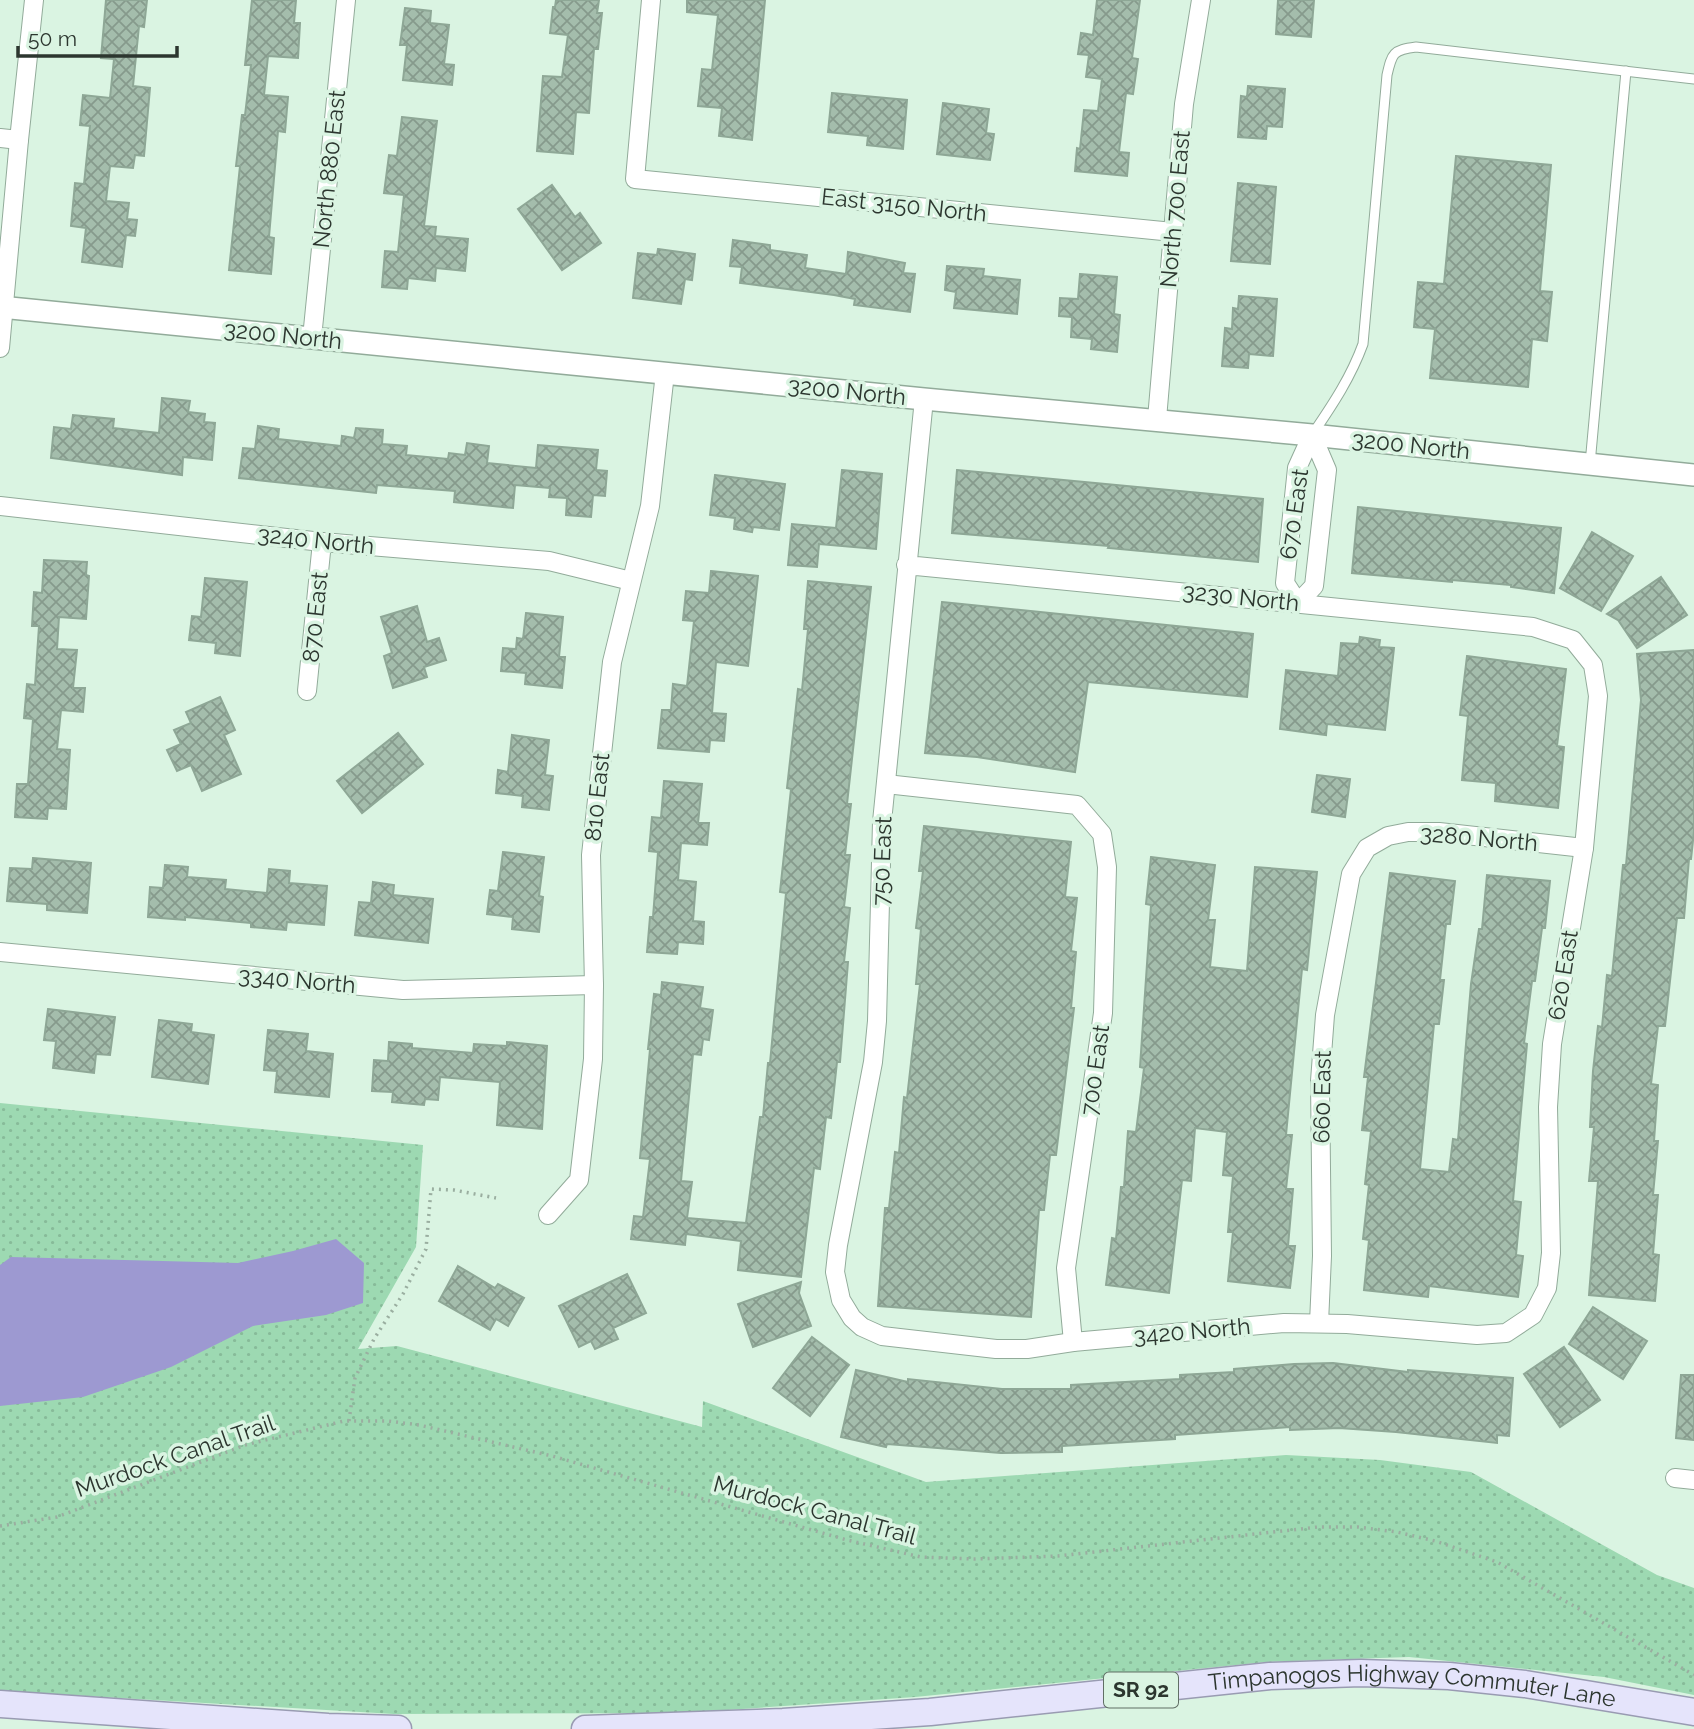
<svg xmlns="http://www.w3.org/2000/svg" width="1694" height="1729" font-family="Raleway,sans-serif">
  <defs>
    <pattern id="grass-dots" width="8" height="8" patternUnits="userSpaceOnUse" patternTransform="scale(1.75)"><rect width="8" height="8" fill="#9dd9b2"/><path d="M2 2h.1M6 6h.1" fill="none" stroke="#87bb99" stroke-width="1.8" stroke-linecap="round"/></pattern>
    <pattern id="building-cross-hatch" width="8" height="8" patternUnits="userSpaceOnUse" patternTransform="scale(1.75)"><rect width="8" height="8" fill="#a4bdac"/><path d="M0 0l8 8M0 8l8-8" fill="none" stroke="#869a8c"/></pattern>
  </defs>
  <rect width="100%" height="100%" fill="#daf4e2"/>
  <path fill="url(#grass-dots)" d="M0,1103L423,1145L416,1247L358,1349L397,1346L702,1427L703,1401L926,1482L1286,1455L1380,1460L1471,1472L1657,1575L1694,1588V1695L1604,1677L1409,1657L1266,1662L915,1697L683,1713L394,1714L0,1691Z"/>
  <path fill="#9d99d1" d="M336,1239L364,1263L363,1303L326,1315L253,1326L171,1367L83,1397L0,1406V1265L11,1257L238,1263L293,1251Z"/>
  <g fill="url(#building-cross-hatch)" stroke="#8ea796" stroke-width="2">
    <path d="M106,0H147L144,27L139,26L133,86L150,88L144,156L135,155L133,168L110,166L106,201L129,203L127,219L137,220L135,236L126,235L122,267L82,262L86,228L71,226L75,183L84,184L90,126L80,125L83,95L110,98L114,59L101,58Z"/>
    <path d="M252,0H296L294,23H300L298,58L268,56L264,95L288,97L285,132L278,131L269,237L274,238L271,274L229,270L240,166H236L242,115H245L251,65H245Z"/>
    <path d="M556,0H599L597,13H602L598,49H594L589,113L576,112L573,154L537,151L543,76L562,77L568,35L550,33L553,7H555Z"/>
    <path d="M687,0H765L752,140L719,136L722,108L698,106L702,69L712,70L718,15L687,12Z"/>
    <path d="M1097,0H1140L1132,58L1138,59L1133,94L1126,93L1119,152L1129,153L1127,176L1075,171L1077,148L1080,149L1084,110L1098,111L1102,79L1086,77L1089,55L1078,54L1081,33L1093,35Z"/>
    <path d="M1278,0H1314L1311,37L1276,34Z"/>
    <path d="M405,8L431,11L430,23L449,25L444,64L454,65L452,85L403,80L407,45H400Z"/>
    <path d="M1248,86L1285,89L1282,127L1267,126L1266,139L1238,137L1241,96L1247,97Z"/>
    <path d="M832,93L907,100L903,149L867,145L868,136L828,132Z"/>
    <path d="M943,103L989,109L986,133L994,134L990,160L937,154Z"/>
    <path d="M402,117L437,121L424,226L436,227L435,236L468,239L465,271L436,268L435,281L408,278L407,289L382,287L385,251L398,252L404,195L384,193L389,155L397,156Z"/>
    <path d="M1456,156L1551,165L1540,291L1552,292L1547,341L1532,339L1528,387L1430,378L1435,329L1414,327L1418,282L1444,284Z"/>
    <path d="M1238,183L1276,187L1270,264L1231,261Z"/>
    <path d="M552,185L575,217L580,213L601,243L562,270L518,209Z"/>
    <path d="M733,240L770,245V250L807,255L805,268L846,274L848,252L905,263L903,273L915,274L910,312L854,305L855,299L834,295L740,283L742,267L730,266Z"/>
    <path d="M658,249L695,254L692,280L685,279L681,304L633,298L638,253L657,255Z"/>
    <path d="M947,266L984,269L983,276L1020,280L1017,314L954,308L956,292L945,290Z"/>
    <path d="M1080,274L1117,277L1114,314L1120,315L1117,352L1091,349L1092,339L1071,337L1072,317L1059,316L1060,298L1078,299Z"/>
    <path d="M1239,296L1277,299L1273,356L1249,354L1248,368L1222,366L1225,328L1232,329L1233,308L1238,309Z"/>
    <path d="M162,398L190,401L188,412L205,414L204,422L215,423L212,460L183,457L182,475L51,458L54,427L71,429L73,415L114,419L113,428L159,433Z"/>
    <path d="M258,426L279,429L278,439L341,446L342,436L354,438L356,428L383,430L382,444L407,446L406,455L448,459L449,453L465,455L467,443L489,446L487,463L536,468L538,445L598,450L596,470L607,471L605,496L593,495L591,517L566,515L567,498L549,497L550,488L515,485L513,508L454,502L455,491L377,485L376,493L239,478L243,448L255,449Z"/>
    <path d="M842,470L882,474L876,549L819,544L817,567L788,565L792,524L836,528Z"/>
    <path d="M957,470L1263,499L1258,562L1108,548L1109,546L952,533Z"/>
    <path d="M715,475L785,484L779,530L753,527L752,532L734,529L735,518L710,515Z"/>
    <path d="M1358,507L1561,528L1554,593L1511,587V585L1452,580V582L1352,573Z"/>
    <path d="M1592,532L1633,556L1601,611L1560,588Z"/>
    <path d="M44,560L87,562L86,575L89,576L86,619L59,617L57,649L77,650L73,688H85L83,712L61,710L57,749L70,750L66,809L48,808L47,819L15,817L17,784H28L33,719L24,718L27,684L35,685L39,626H32L34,592L42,593Z"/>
    <path d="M711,571L758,576L748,666L716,662L712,713L726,714L724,741L710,740L709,752L658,748L662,710H671L673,684L687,686L694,621L683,620L686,591L709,593Z"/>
    <path d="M1661,577L1687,615L1637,648L1618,620L1607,614Z"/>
    <path d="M205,578L247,582L240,656L215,653L216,643L189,640L192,616L201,617Z"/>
    <path d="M808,581L871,587L847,804H851L845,855H850L844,907L850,908L844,962H848L840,1062H837L831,1118L826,1117L820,1169L814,1168L801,1277L738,1270L741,1241L686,1234L685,1245L631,1239L634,1216L643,1217L650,1159L640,1158L650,1049H648L654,994L661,995L662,982L703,987L700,1008L713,1010L709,1040L703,1039L701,1055L693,1054L681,1181L692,1182L687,1218L746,1223L760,1117H763L768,1063H770L786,893L780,892L791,789L787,788L798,689L802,690L808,629H804Z"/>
    <path d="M942,602L1253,634L1247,697L1088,682L1075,772L977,757L925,753Z"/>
    <path d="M417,606L427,642L439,638L446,660L424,667L427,677L393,688L384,656L392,653L381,617Z"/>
    <path d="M526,613L563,617L559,657H565L562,688L525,684L526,673L501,671L503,648L516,649L517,638L523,639Z"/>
    <path d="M1360,637L1380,640L1379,647L1394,648L1385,730L1327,724L1326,735L1280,729L1286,670L1338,676L1341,643L1359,644Z"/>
    <path d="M1694,650V831L1691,859H1689L1684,918H1677L1665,1026H1658L1651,1084L1658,1085L1654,1141H1658L1653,1195H1658L1653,1254L1659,1255L1655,1301L1589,1295L1598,1181H1589L1594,1127H1590L1593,1071L1598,1026L1602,1027L1607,975L1612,976L1623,865H1626L1641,700L1637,654Z"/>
    <path d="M1467,656L1566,669L1557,746L1564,747L1558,808L1495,801L1496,783L1462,780L1468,716L1460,715Z"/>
    <path d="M220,697L235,730L224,735L241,774L202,791L191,765L177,771L167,750L181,744L174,730L191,723L186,712Z"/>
    <path d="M398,733L423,764L362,813L337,781Z"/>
    <path d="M512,735L549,740L545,775L553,776L549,810L522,807L523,796L496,793L498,770L508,772Z"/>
    <path d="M1317,775L1350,779L1345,817L1312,812Z"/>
    <path d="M664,781L702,784L698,823H709L707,845L681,843L678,880L696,882L693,921L704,922L703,944L678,942L677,954L647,952L650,917H653L658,852L649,851L652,817L661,818Z"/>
    <path d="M924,826L1071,842L1065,897L1077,898L1071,951L1076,952L1071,1008H1074L1056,1155H1050L1044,1210H1039L1031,1317L878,1306L885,1208H889L895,1152L899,1153L904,1097L907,1098L920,984H916L921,929L916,928L923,871H919Z"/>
    <path d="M503,852L544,857L539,896L543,897L539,932L512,929L513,917L487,914L490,890L498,891Z"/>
    <path d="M1151,857L1215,865L1208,920H1215L1210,967L1247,971L1255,867L1317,872L1307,970L1302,969L1286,1135H1292L1286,1189H1293L1288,1246H1295L1290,1288L1228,1281L1233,1232H1228L1233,1176L1223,1175L1227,1132L1195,1128L1191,1181L1182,1180L1169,1293L1106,1285L1112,1238L1116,1239L1121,1187H1124L1128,1131L1136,1132L1144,1068L1140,1067L1151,905L1146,904Z"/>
    <path d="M33,858L91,863L87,913L47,910V904L7,901L10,868L32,869Z"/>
    <path d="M165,865L188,867L187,877L226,880L225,889L267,893L269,869L290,871L289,883L327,886L324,925L287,922L286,930L251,927V923L185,917V920L148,917L150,887L163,888Z"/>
    <path d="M1390,873L1455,881L1450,924H1446L1440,980H1444L1439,1024H1434L1420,1169L1449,1172L1453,1139L1458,1140L1471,984L1479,929H1482L1487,875L1550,881L1545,928H1542L1535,981H1532L1524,1043L1527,1044L1513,1201L1521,1202L1516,1255L1523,1256L1518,1297L1429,1286L1428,1297L1364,1290L1369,1240L1363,1239L1369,1185L1365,1184L1371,1131L1362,1130L1368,1077H1364Z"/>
    <path d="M373,882L394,885L393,895L433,899L428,943L355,935L359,902L371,903Z"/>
    <path d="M48,1009L115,1017L110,1055L96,1054L94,1073L53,1068L56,1041L44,1040Z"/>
    <path d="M159,1020L192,1024L191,1032L214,1035L208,1084L152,1077Z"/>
    <path d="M268,1030L308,1034L306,1051L333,1054L329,1097L275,1092L277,1071L264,1070Z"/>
    <path d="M389,1042L412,1044V1048L473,1053L474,1044L507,1046V1042L547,1046L542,1129L497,1125L500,1082L440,1077L438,1100L425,1099L424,1105L392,1102L393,1092L372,1091L374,1060L388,1061Z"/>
    <path d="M458,1266L495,1288L498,1284L524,1298L508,1326L496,1319L490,1330L439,1301Z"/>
    <path d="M627,1274L646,1313L613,1328L618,1339L595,1349L591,1341L579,1347L559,1306Z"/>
    <path d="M801,1282L799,1293L811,1326L753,1347L738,1304Z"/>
    <path d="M1593,1307L1647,1341L1623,1379L1569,1344Z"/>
    <path d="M812,1337L849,1365L810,1416L773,1388Z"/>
    <path d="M1564,1347L1600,1400L1560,1427L1524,1374Z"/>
    <path d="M1333,1363L1408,1372V1370L1513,1378L1509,1436L1497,1435V1443L1396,1432L1339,1428L1290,1430V1427L1175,1435V1439L1062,1446V1452L1001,1453L887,1444L886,1447L841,1437L856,1370L908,1382V1379L1002,1389H1071V1385L1180,1379V1375L1234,1372V1369L1294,1364Z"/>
    <path d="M1681,1375H1694V1440L1676,1438Z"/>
  </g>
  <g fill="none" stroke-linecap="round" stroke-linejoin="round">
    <g stroke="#92ab9a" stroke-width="11">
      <g id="service">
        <path d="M1314,432C1333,404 1351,377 1363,344L1387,75C1392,53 1393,50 1416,47L1694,79"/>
        <path d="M1590,464L1626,71"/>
      </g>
    </g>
    <g stroke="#92ab9a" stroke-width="20">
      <g id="minor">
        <path d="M651,0L635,179L1173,232"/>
        <path d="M0,138L19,140"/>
        <path d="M312,338L346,0"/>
        <path d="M0,348L19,140L34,0"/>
        <path d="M1157,419L1184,104L1201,0"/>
        <path d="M1312,435L1327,470L1314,586L1298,603L1285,583L1297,468Z"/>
        <path d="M0,506L322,542L549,561L631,581"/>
        <path d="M906,565L1533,627L1573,640L1593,665L1598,696L1584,848L1552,1044L1548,1107L1551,1253L1547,1288L1533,1315L1506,1333L1477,1335L1347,1324L1284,1323L1073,1342L1027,1349H996L882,1336L862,1327L852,1318L841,1300L835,1272L838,1245L873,1062L877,1021L882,822L924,399"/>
        <path d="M307,691L322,542"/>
        <path d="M886,784L1077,805L1102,834L1107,867L1103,1013L1066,1268L1073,1342"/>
        <path d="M0,952L403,990L594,985"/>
        <path d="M548,1215L579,1180L593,1059L594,985L591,855L612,662L650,506L665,373"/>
        <path d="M1319,1323L1322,1256L1320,1081L1325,1015L1351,874L1367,848L1388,836L1408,832H1439L1584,848"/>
        <path d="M1675,1478L1694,1480"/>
      </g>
    </g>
    <g stroke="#92ab9a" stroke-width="24">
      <path id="tertiary" d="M0,307L924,399L1312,435L1694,475"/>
    </g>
    <g stroke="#999bb2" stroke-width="29">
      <g id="primary">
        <path d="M0,1704L328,1727L398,1729"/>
        <path id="s1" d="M585,1729L783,1722L930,1712L1270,1676L1361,1673L1449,1676L1525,1684L1694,1712"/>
      </g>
    </g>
    <g stroke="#9aaea0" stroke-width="3.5" stroke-dasharray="2 5" stroke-linecap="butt">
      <path d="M349,1421L355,1378L374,1339L403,1294L426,1249L431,1189L454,1190L496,1198"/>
      <path d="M0,1526L57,1517L245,1445L344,1421H388L419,1425L552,1456L847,1540L921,1557L974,1559L1058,1556L1318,1527H1358L1397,1532L1435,1541L1497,1562L1694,1675"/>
    </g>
    <use href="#service" stroke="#fff" stroke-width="9"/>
    <use href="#minor" stroke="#fff" stroke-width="18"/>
    <use href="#tertiary" stroke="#fff" stroke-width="21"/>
    <use href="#primary" stroke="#e5e4fb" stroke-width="26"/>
  </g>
  <g text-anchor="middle" stroke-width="7" stroke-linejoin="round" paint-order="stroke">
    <rect fill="#daf4e2" stroke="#606f65" stroke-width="2" x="1104" y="1672.5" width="74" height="35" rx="5"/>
    <g font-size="21" font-weight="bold" fill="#2c362f">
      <text x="1141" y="1697">SR 92</text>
    </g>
    <g font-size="23" fill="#2c362f" stroke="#daf4e2">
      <text transform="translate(329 169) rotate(-84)" y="8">North 880 East</text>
      <text transform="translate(904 205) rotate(6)" y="8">East 3150 North</text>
      <text transform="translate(1175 209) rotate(-85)" y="8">North 700 East</text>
      <text transform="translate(283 335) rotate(6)" y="8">3200 North</text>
      <text transform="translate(847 391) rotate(6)" y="8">3200 North</text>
      <text transform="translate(1411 445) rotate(6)" y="8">3200 North</text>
      <text transform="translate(1294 514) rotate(-82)" y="8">670 East</text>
      <text transform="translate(316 540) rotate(6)" y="8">3240 North</text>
      <text transform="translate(1241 597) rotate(6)" y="8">3230 North</text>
      <text transform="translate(315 617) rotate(-84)" y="8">870 East</text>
      <text transform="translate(597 797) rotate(-84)" y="8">810 East</text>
      <text transform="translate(1479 838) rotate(5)" y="8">3280 North</text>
      <text transform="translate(882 861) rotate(-88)" y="8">750 East</text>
      <text transform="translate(1563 975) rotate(-81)" y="8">620 East</text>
      <text transform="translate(297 980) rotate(5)" y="8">3340 North</text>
      <text transform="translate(1095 1070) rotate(-82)" y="8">700 East</text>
      <text transform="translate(1322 1097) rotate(-89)" y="8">660 East</text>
      <text transform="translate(1192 1331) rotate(-5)" y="8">3420 North</text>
      <text transform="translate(175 1456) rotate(-19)" y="8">Murdock Canal Trail</text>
      <text transform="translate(815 1510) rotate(15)" y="8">Murdock Canal Trail</text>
      <text dy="8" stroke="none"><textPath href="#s1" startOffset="830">Timpanogos Highway Commuter Lane</textPath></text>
    </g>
  </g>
  <path d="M18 46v10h159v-10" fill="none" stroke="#2c362f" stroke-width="3.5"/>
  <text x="28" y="46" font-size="21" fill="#2c362f" stroke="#daf4e2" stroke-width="5" paint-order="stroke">50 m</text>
</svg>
